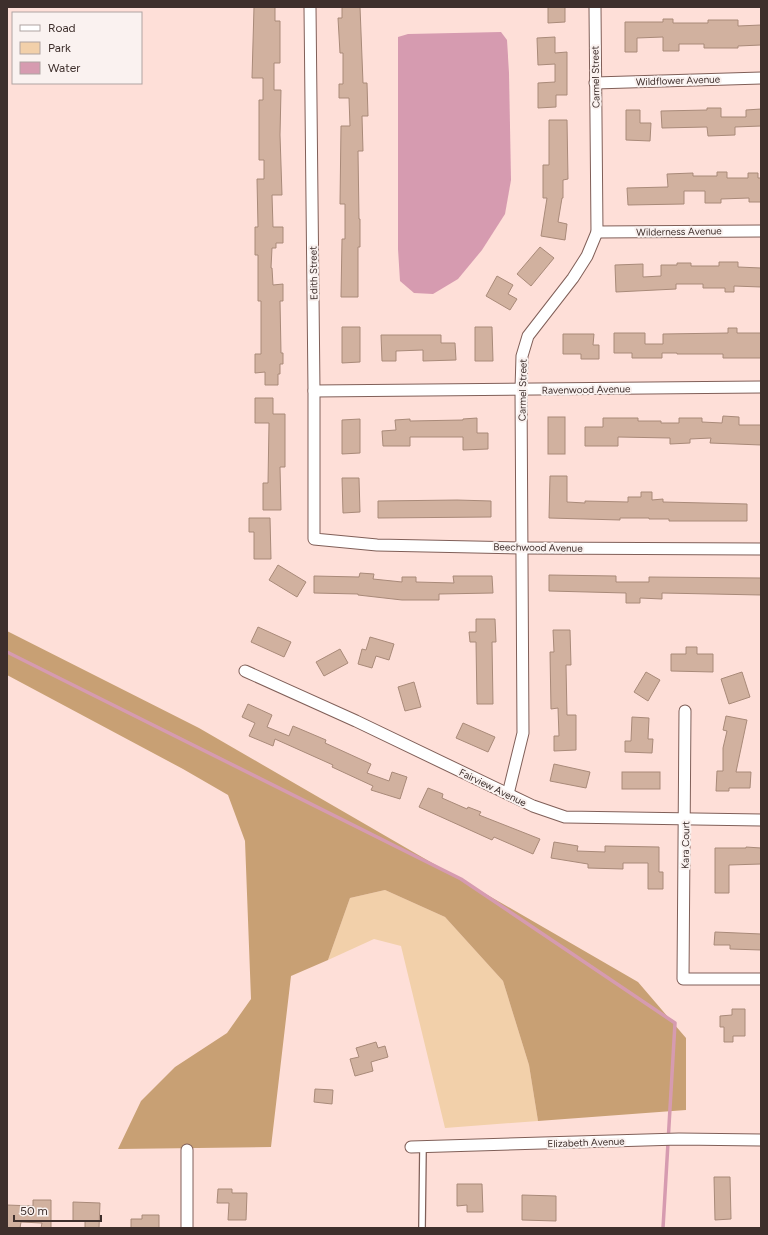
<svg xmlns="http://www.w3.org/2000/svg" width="768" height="1235" font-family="Figtree,sans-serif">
  <rect width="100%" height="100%" fill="#fedfd8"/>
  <path fill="#f2d0aa" d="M385,890L445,917L503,981L529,1065L538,1121L445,1128L401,946L374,939L328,960L350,898Z"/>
  <path fill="#c8a074" d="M7,631L199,728L638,982L686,1038V1110L538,1121L529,1065L503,981L445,917L385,890L350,898L328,960L291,976L271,1147L118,1149L141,1101L175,1067L227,1033L251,999L245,841L228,795L183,769L7,675Z"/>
  <path fill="#d69bb0" d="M501,32L507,40L509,73L511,180L505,214L482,250L458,279L433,294L414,293L400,281L398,249V37L408,34Z"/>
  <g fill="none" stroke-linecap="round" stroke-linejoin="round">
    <path stroke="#d69bb0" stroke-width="3.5" d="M7,652L461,879L675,1023L663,1228"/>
  </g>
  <g fill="#d1b19f" stroke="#a98a79">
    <path d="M254,7H275V21H280V63H274V90H281L280,135L282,195H272L273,227H283V243H276V248H272L271,268H272L273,285L283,284V301H280L281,353H283V364H280V374H278V385H265V372L255,373V354H261V301H258V255H255V227H258L257,179H264V160H259V100H263V78H252Z"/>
    <path d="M342,7H360L363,83H367L368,116H362L363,151H358L359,219H360V247H358V297H341L342,239H345V204H340L341,126H350L349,98H339V84H343V53H340L338,18H342Z"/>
    <path d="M548,7H565V22L548,23Z"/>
    <path d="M663,19H673V23H708V20H738V26L761,25V45L738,46V48H704V44H679V51H663V37L637,38V52H625V22H663Z"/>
    <path d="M555,37V53L567,52V95H556V107L538,108V83L555,82V64L538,65L537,38Z"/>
    <path d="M707,108H721V117H746V110L761,109V126L735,127V135L708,136L707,127L662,128L661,111L707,110Z"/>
    <path d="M626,110H640V123H651L650,141L626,140Z"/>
    <path d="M549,120H567L568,179L563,180V198H562L558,222L567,224L565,240L541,236L547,198H543V165H549Z"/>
    <path d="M717,172H727V178H748V173H758V178H761V202H749V198L721,199V203H705V191H684V204L628,205L627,188L668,187L667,174L693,173V176H717Z"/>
    <path d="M540,247L554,258L531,286L517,274Z"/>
    <path d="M719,262H738V267L761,268V287L734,286V292H725V288H703V284H676V289L616,292L615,265L643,264V277L661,276V265H677V263H691V266H719Z"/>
    <path d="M497,276L513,285L508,294L517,299L510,310L486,296Z"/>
    <path d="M342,327H360V362L342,363Z"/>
    <path d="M475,327H492L493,361H475Z"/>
    <path d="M728,328H737V333H761V358H723V354H677V353H662V358H632V353H614V333H645V344H663V334L728,333Z"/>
    <path d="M563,334H594L593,345H599V359H581V354H563Z"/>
    <path d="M381,335H441V343H455L456,360L423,361V350L396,351V361H382Z"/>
    <path d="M255,398H273V414H285V467H280L281,510H263V483H268L269,423H255Z"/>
    <path d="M723,416L739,417V425H761V445L710,443L711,438L690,439V443L670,444V438L618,437V446H585V427H603V418H638V421H661V423H679V418H702V422L722,423Z"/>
    <rect x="548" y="417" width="17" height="37"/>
    <path d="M477,418V433H488V449L463,450V437H410V446H383L382,431L396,430L395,420L410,419V421L463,420V419Z"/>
    <path d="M360,419V453L342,454V420Z"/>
    <path d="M550,476H567V502L585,503V501L628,502V497H641V492H652V500L663,499V502L747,504V521H669V519H649V518H620V520L549,518Z"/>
    <path d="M342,478H359L360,512L343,513Z"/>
    <path d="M457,500L491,501V517L378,518V501Z"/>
    <path d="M249,518H270L271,559H254V532H249Z"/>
    <path d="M278,565L306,582L297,597L269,580Z"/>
    <path d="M360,573L374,574L373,579L402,582V577H416V582L454,583L453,576H492L493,593L439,594V600H402L358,595V594L314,593V576L359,577Z"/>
    <path d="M549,575L616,576V582H649V577L761,578V595L662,593V599L640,598V603H626V593L549,591Z"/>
    <path d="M476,619H495L496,642H492L493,704H477L476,642H470L469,632H476Z"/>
    <path d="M258,627L291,642L284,657L251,642Z"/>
    <path d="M553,630H570L571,665H566L567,715H576V750L554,751V736H559L558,708L551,709L550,652H554Z"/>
    <path d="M370,637L394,644L389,660L376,656L372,668L358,664L362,649L366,650Z"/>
    <path d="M686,647H697V654H713V672L671,671V654H686Z"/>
    <path d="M340,649L348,663L324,676L316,662Z"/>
    <path d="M646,672L660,680L648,701L634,692Z"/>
    <path d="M742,672L750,697L729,704L721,679Z"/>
    <path d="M414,682L421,707L405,711L398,687Z"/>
    <path d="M248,704L272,715L267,727L289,736L293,726L326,740L325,743L371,764L367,773L389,781L392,772L407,777L400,799L371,790L373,786L332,767L333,765L275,739L273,746L249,736L255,723L242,717Z"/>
    <path d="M726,716L747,720L736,772H751L750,788H729V791H716L717,771H723V748L727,731L723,730Z"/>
    <path d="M632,717L649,718L648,739H653L652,753L625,752V741H631Z"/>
    <path d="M463,723L495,737L488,752L456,738Z"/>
    <path d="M554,764L590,772L586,788L550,781Z"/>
    <rect x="622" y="772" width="38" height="17"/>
    <path d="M428,788L443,794L442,798L467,809L468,807L481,812L479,815L540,839L533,854L494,837L492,840L419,807Z"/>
    <path d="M554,842L578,846L577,851L605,852V846L659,847V872H663V889H648V863H623V869L588,868V864L551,858Z"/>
    <path d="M746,847L761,848V864L729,865V893H715V848H746Z"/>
    <path d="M715,932L761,934V950L730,949V945H714Z"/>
    <path d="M732,1009H745V1036H733V1042H724V1027H720V1016L732,1015Z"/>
    <path d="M376,1042L378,1048L385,1046L388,1057L371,1062L373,1071L355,1076L350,1059L359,1057L356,1048Z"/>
    <path d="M315,1089L333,1090L332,1104L314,1102Z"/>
    <path d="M714,1177H730L731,1219L715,1220Z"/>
    <path d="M457,1184H482L483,1212H467V1205L457,1206Z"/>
    <path d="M218,1189H232V1193H247L246,1220H228L229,1203H217Z"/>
    <path d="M522,1195L556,1196V1221L522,1220Z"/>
    <path d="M33,1200H51V1228H41L42,1223L21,1222L20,1228H7V1205L33,1206Z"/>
    <path d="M73,1202L100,1203L99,1228H85V1221H73Z"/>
    <path d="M142,1215H159V1228H131V1219H142Z"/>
  </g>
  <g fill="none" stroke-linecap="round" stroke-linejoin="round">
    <g stroke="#805f58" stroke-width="8">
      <path id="service" d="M422,1228L423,1147"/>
    </g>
    <g stroke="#805f58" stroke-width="13">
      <g id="minor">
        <path d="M310,7L314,391V539L377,545L522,548L761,549"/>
        <path d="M595,83L761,78"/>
        <path d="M597,232L761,231"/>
        <path d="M314,391L761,387"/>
        <path d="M245,671L356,721L533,806L565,817L761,820"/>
        <path d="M685,711L683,979H761"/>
        <path d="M508,794L523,733L521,389L522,356L528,336L573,278L587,256L597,232L595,7"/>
        <path d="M411,1147L679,1139L761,1140"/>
        <path d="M187,1228V1150"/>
      </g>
    </g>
    <use href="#service" stroke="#fff" stroke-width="5.5"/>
    <use href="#minor" stroke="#fff" stroke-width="11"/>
  </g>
  <g text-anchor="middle" stroke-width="4" stroke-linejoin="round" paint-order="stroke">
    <g font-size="10" fill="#3e2f2c" stroke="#faf2f0">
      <text transform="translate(595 77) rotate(-91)" y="4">Carmel Street</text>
      <text transform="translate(678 80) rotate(-2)" y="4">Wildflower Avenue</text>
      <text transform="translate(679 231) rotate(-1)" y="4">Wilderness Avenue</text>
      <text transform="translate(313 273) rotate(-91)" y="4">Edith Street</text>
      <text transform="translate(586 389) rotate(-1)" y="4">Ravenwood Avenue</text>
      <text transform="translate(522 390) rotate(-89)" y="4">Carmel Street</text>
      <text transform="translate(538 547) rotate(1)" y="4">Beechwood Avenue</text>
      <text transform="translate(493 787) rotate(26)" y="4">Fairview Avenue</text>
      <text transform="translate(685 845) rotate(-89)" y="4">Kara Court</text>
      <text transform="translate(586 1142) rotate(-2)" y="4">Elizabeth Avenue</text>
    </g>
  </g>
  <rect width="768" height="1235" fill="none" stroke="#3e2f2c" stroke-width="16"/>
  <rect x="12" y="12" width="130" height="72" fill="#faf2f0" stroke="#afa4a2"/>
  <rect x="20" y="25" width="20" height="6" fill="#ffffff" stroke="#afa4a2"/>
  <text x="48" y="32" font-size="12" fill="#3e2f2c">Road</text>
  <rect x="20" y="42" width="20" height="12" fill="#f2d0aa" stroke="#afa4a2"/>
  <text x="48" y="52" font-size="12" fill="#3e2f2c">Park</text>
  <rect x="20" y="62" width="20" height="12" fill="#d69bb0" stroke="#afa4a2"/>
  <text x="48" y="72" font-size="12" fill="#3e2f2c">Water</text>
  <path d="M14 1215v6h87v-6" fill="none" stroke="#3e2f2c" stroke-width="2"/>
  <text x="20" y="1215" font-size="12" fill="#3e2f2c" stroke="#faf2f0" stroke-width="3" paint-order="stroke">50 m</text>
</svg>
